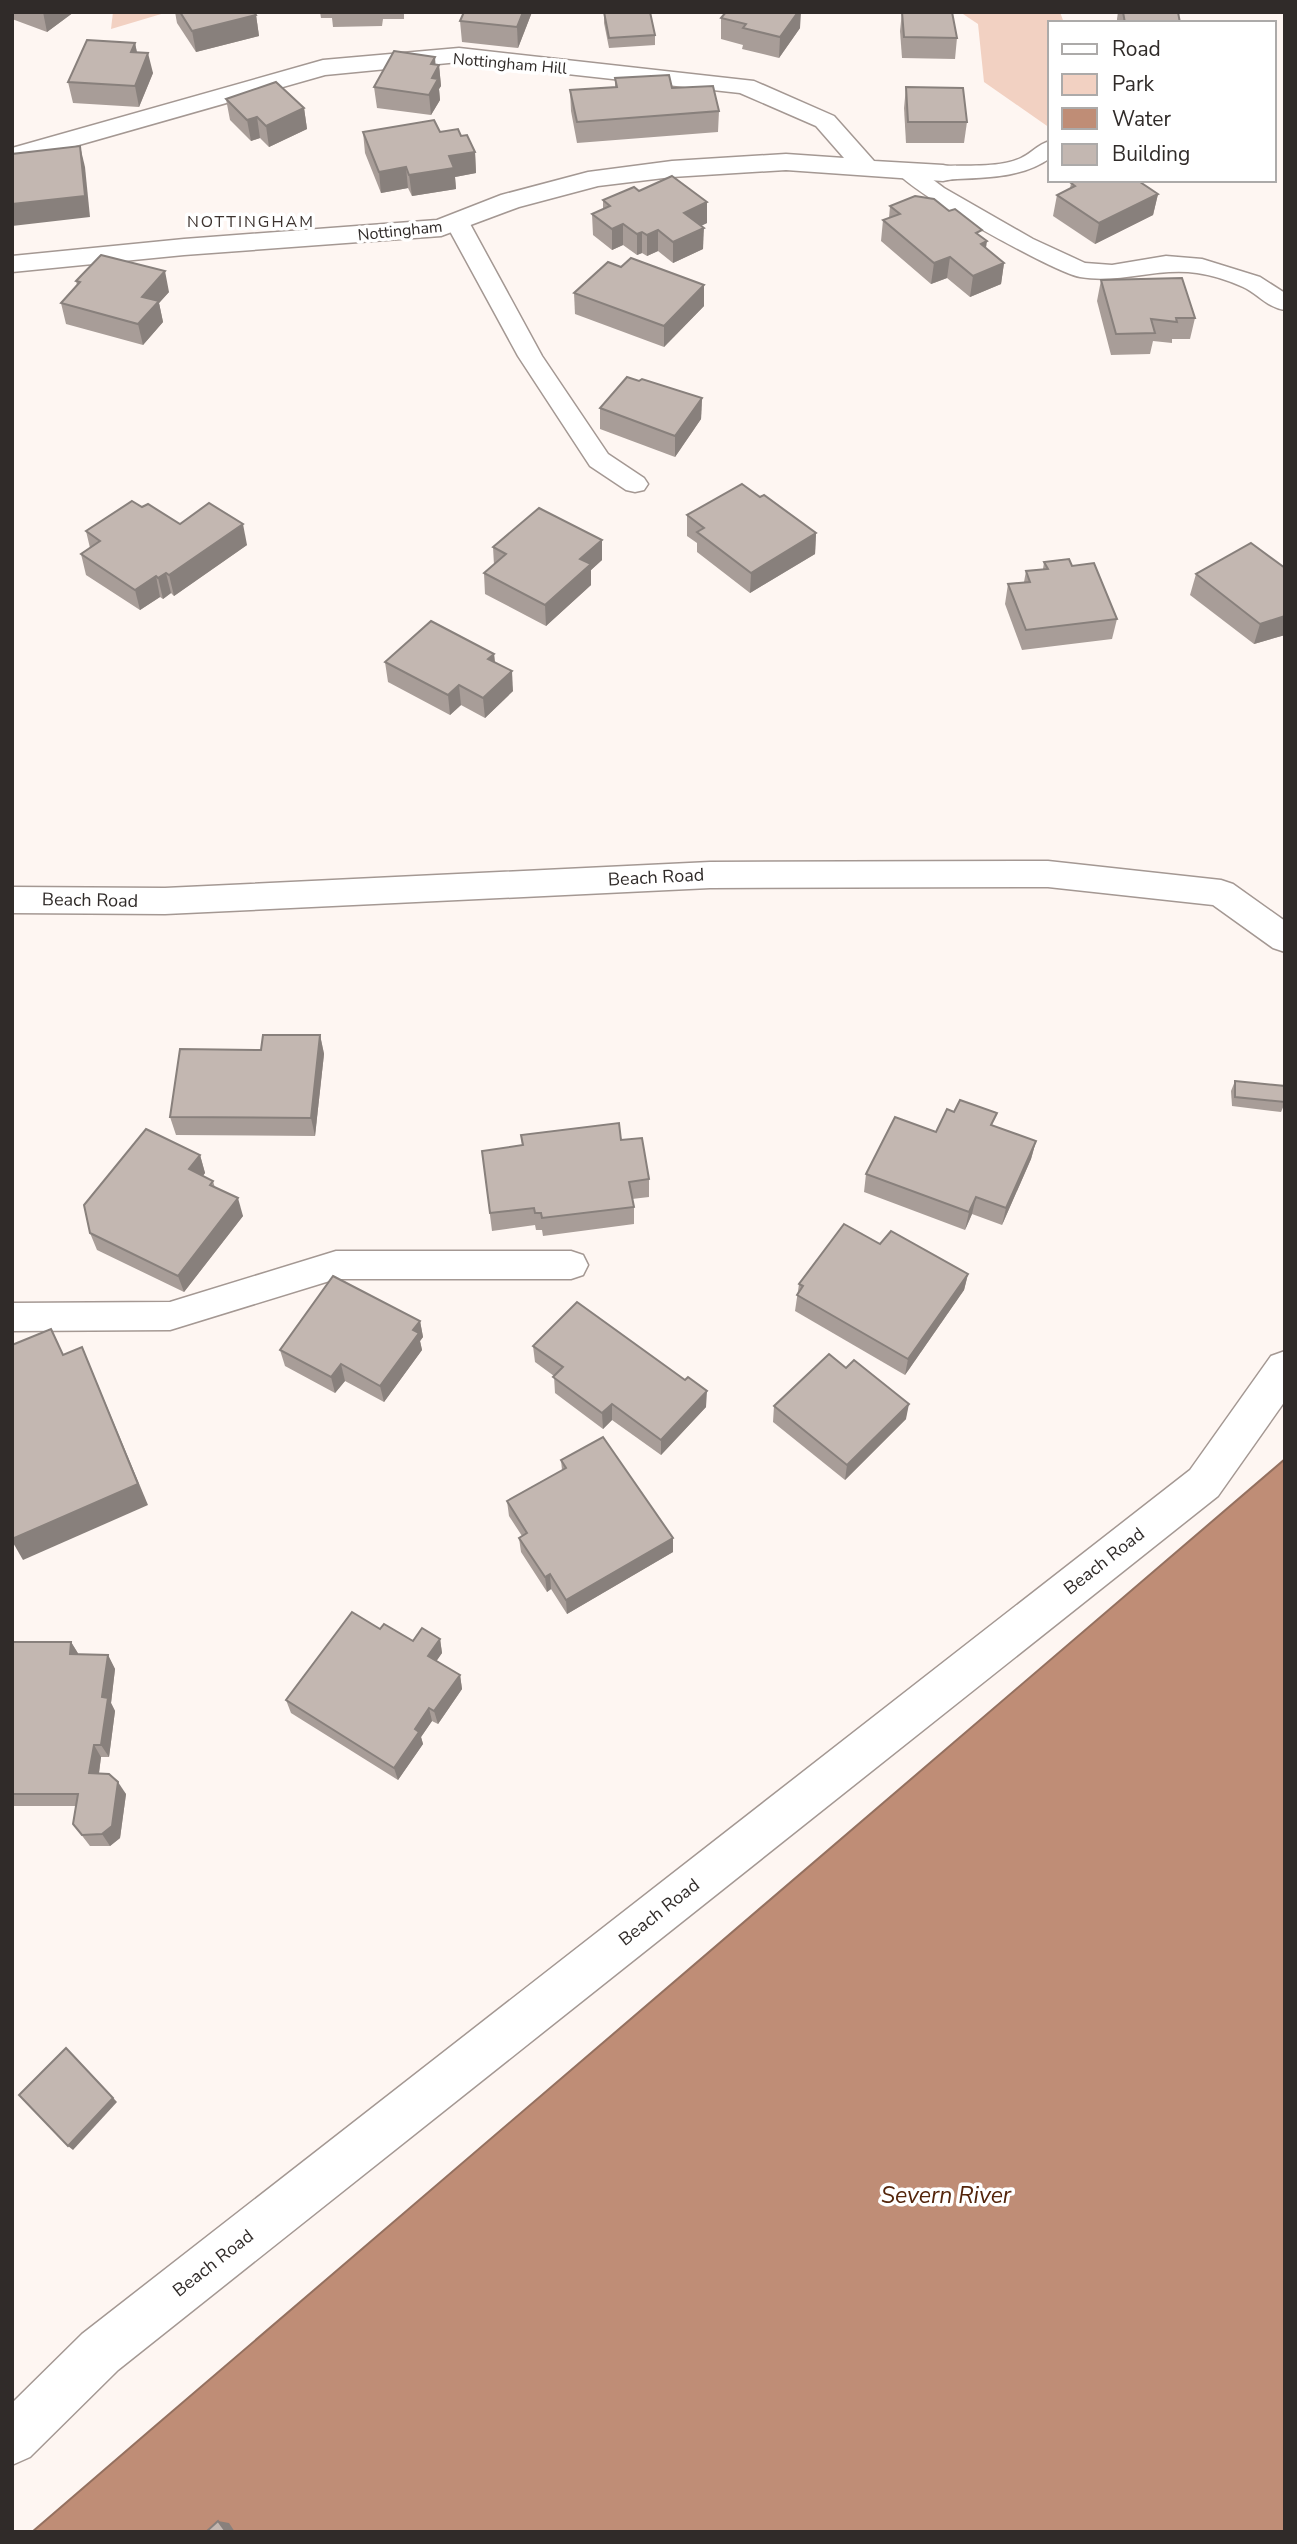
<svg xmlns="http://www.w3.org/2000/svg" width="1297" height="2544" font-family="'Nunito Sans',sans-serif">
  <rect width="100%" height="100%" fill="#fef6f2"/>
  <g fill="#f2d1c2">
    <path d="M113,12H168L111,29Z"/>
    <path d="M960,12H1060L1064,23H1050V128L984,82L978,24Z"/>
  </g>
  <path fill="#bf8d76" stroke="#94705f" stroke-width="2" d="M1285,1459V2532H32L154,2427Z"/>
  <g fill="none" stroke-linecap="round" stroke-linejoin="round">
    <g stroke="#a49893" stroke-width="3">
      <g id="lane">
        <path d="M1050,141V158C1020,180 979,177 943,180L935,178L932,173L935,168L943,166C967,165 999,168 1021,158C1032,153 1038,144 1050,141Z"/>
        <path d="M907,164L915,166L944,188L1033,239L1085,263L1112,265L1166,256L1202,259L1260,277L1285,293V310C1268,308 1258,294 1243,287C1230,281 1212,275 1197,273C1158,267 1120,284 1080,277C1053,272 910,192 896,171L899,166Z"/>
        <path d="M457,215L465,217L469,222L542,356L608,454L644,478L648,484L644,490L635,492L626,490L590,466L518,356L445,222L449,217Z"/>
        <path d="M336,1251H571L583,1255L588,1265L583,1275L571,1279H336L170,1330L12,1331V1303L170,1302Z"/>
      </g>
    </g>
    <g stroke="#a49893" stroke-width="3">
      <g id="street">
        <path d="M459,48L754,81L834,116L874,161L943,165L952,167L956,173L952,179L943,181L786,170L672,177L598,186L519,207L441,236L184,255L12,272V256L184,239L437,220L501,195L588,172L672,161L786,154L844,158L816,126L740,93L459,62L325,75L12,164V148L323,60Z"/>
        <path d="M1048,861L1221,880L1233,884L1285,921V952L1273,948L1213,905L1048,887L710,888L165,914L12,913V887L165,888L710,862Z"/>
        <path d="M1285,1351V1401L1218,1496L118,2370L30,2457L12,2465V2403L82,2334L1190,1470L1271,1356Z"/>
      </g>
    </g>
    <use href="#lane" fill="#fff" fill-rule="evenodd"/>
    <use href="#street" fill="#fff" fill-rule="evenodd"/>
  </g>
  <g fill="#a89d98">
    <path d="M12,12H74L47,32L12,19Z"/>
    <path d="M175,12H254L256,15L259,36L196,52L177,23Z"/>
    <path d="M320,12H404V19H383L382,26L333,27L332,18H321Z"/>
    <path d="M464,12H532L518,48L462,42L460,21Z"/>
    <path d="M604,12L655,35V45L609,48L604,23Z"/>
    <path d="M902,12L957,38L955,59L902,58L900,31Z"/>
    <path d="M1118,12H1178L1180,23H1117V19Z"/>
    <path d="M721,18L800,28L779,58L742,49L743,45L721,39Z"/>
    <path d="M135,43L137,52L153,73L139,107L73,103L68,82Z"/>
    <path d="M435,65H439L441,86L439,89L440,100L431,115L377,108L374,87Z"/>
    <path d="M615,78L719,111L718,132L577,143L571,111L570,90L615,87Z"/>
    <path d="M906,87L967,122L964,143H906L904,108Z"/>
    <path d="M226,99L304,108L307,129L269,147L260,138L251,141L230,120Z"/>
    <path d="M363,132H440L461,136L475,152L476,173L455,177L456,189L412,196L408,188L381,193L365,153Z"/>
    <path d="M1071,183L1158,194L1153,215L1095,244L1053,216L1057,195L1070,188Z"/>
    <path d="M639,191L707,202V223L701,226L703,249L673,263L658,251L647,256L642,253L637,255L623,245L612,250L593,235L592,214L603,209V200Z"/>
    <path d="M890,206L981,236L986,249L1004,263L1001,284L970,297L947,278L931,284L881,241L883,220L889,218Z"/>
    <path d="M1101,280L1195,318L1190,339H1172V343L1153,341L1150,354L1111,355L1097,301Z"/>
    <path d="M76,281L169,292L159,303L163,322L143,345L66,324L61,303L77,285Z"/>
    <path d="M574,293L704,306L664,347L575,314Z"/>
    <path d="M702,398L701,419L675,457L600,429V408Z"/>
    <path d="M760,497L816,533L815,554L750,593L697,552V543L687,536V515Z"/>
    <path d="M142,507L180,524L247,545L174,596L171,593L163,599L160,597L140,610L86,575L81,554L90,548L86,531Z"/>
    <path d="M493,547L602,560L591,570V585L546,626L485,594L484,573L494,565Z"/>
    <path d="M1044,562L1072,566L1117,619L1112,639L1022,650L1005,604L1008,584L1024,582L1026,571L1043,569Z"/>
    <path d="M1285,568V635L1254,644L1190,595L1196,574Z"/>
    <path d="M494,654L495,663L513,691L485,718L461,705L450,715L388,682L385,662Z"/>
    <path d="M320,1035L324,1054L315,1136L176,1135L170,1117L261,1050Z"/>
    <path d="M1235,1081L1285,1086V1103L1281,1112L1232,1106L1231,1091Z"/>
    <path d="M994,1126L1036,1141L1031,1159L1002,1225L972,1214L965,1230L864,1192L866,1174L936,1132Z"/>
    <path d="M521,1135L621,1140L649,1179V1197L632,1199L634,1207V1224L543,1236L542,1230H536L535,1225L492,1231L482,1151L522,1145Z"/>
    <path d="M200,1155L205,1173L203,1176L213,1181L215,1188L243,1216L184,1292L97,1250L90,1233Z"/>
    <path d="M880,1244L968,1274L964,1290L905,1375L795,1311L799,1284Z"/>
    <path d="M420,1321L423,1337L420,1341L422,1350L384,1402L345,1381L335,1393L285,1366L280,1350Z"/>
    <path d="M533,1346L706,1407L661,1455L612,1420L603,1429L555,1393L554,1376L535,1362Z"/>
    <path d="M774,1406L906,1419L845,1480L773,1422Z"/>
    <path d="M561,1460L673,1552L567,1614L551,1589L547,1592L521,1552L519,1538L522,1536L509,1516L507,1501L562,1470Z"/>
    <path d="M380,1629L413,1641L440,1639L442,1653L436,1661L460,1675L462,1689L438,1724L432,1721L421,1737L423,1744L398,1780L291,1713L286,1700Z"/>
    <path d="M12,1642H71L79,1655H108L115,1669L111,1703L115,1711L109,1757H101L99,1774L126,1794L120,1838L110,1846H90L73,1824L76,1806H12Z"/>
  </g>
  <g fill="#88807c">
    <path d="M43,12H74L47,32Z"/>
    <path d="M523,12H532L518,48L517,27Z"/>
    <path d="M798,12H801L800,28L779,58L780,37Z"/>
    <path d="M256,15L259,36L196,52L192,31Z"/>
    <path d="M135,43L139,64L131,52Z"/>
    <path d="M148,53L153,73L139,107L135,86Z"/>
    <path d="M435,57L436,71L439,65L441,86L439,89L440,100L431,115L429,95L431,64Z"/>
    <path d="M304,108L307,129L269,147L266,126Z"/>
    <path d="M257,117L260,138L251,141L247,120Z"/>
    <path d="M80,146L85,167L90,217L12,226V204Z"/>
    <path d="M475,152L476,173L455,177L456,189L412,196L409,175L449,156Z"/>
    <path d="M406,167L408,188L381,193L379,172Z"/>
    <path d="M1158,194L1153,215L1095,244L1099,223Z"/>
    <path d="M707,202V223L683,234L684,213Z"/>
    <path d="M623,224V245L612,250V229Z"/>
    <path d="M704,228L703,249L673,263V242Z"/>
    <path d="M658,230V251L647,256V235Z"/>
    <path d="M642,232V253L637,255V234Z"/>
    <path d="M987,241L984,262L981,244Z"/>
    <path d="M950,257L947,278L931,284L934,263Z"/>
    <path d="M1004,263L1001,284L970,297L973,276Z"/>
    <path d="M165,271L169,292L159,303L163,322L143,345L138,324L142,297Z"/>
    <path d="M704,285V306L664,347V326Z"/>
    <path d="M702,398L701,419L675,457V436Z"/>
    <path d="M243,524L247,545L174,596L169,575Z"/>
    <path d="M816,533L815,554L750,593L751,573Z"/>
    <path d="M602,540V560L591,570V585L546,626L545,605L580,559Z"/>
    <path d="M166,573L171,593L163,599L158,578Z"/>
    <path d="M156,576L160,597L140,610L135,590Z"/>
    <path d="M1285,616V635L1254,644L1260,624Z"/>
    <path d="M494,654L496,674L488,659Z"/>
    <path d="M512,671L513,691L485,718L483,698Z"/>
    <path d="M459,685L461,705L450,715L448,695Z"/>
    <path d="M320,1035L324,1054L315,1136L311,1118Z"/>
    <path d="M1036,1141L1031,1159L1002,1225L1006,1208Z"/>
    <path d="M200,1155L205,1173L194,1187L189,1169Z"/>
    <path d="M976,1197L972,1214L965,1230L969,1212Z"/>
    <path d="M238,1198L243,1216L184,1292L178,1276Z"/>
    <path d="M968,1274L964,1290L905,1375L908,1359Z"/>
    <path d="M420,1321L423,1337L420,1341L422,1350L384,1402L380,1386L413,1330Z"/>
    <path d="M82,1347L148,1505L23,1560L12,1541V1539Z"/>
    <path d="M341,1364L345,1381L335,1393L331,1377Z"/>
    <path d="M707,1391L706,1407L661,1455V1440Z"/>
    <path d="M612,1404V1420L603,1429L602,1413Z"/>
    <path d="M909,1404L906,1419L845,1480L847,1465Z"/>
    <path d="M673,1538V1552L567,1614L566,1600Z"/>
    <path d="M550,1574L551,1589L547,1592L545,1577Z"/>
    <path d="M440,1639L442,1653L431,1669L428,1656Z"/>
    <path d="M71,1642L79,1655L70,1654Z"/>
    <path d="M108,1655L115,1669L111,1703L115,1711L109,1757L101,1745L102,1697Z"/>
    <path d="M460,1675L462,1689L438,1724L434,1711Z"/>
    <path d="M429,1708L432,1721L421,1737L423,1744L398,1780L394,1768L415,1729Z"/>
    <path d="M94,1745L101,1757L97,1786L89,1773Z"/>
    <path d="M118,1782L126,1794L120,1838L110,1846L102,1834Z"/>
    <path d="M66,2048L117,2102L73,2150L68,2146Z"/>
    <path d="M218,2521L229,2523L235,2532H226Z"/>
  </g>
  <g fill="#c3b7b1" stroke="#88807c" stroke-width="2">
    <path d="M180,12H254L256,15L192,31Z"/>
    <path d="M464,12H523L517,27L460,21Z"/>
    <path d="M604,12H650L655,35L609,38Z"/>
    <path d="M726,12H798L780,37L743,28L746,24L721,18Z"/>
    <path d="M902,12H952L957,38L904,37Z"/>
    <path d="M1123,12H1178L1180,23H1125Z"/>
    <path d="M87,40L135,43L131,52L148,53L135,86L68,82Z"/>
    <path d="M394,51L435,57L431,64L439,65L432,78L438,79L429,95L374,87Z"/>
    <path d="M669,75L672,88L713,86L719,111L577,122L570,90L617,87L615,78Z"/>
    <path d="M276,82L304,108L266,126L257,117L247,120L226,99Z"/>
    <path d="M906,87L963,88L967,122H908Z"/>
    <path d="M434,120L440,132L458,129L461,136L467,135L475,152L449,156L454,168L409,175L406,167L379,172L363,132Z"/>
    <path d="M80,146L85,196L12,204V154Z"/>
    <path d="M672,176L707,202L684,213L704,228L673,242L658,230L647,235L642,232L637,234L623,224L612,229L592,214L610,206L603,200L634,187L639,191Z"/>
    <path d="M1078,180H1137L1158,194L1099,223L1057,195L1075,186L1071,183Z"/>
    <path d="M915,196L934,199L949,211L955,209L982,230L976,233L987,241L981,244L1004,263L973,276L950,257L934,263L883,220L900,214L890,206Z"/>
    <path d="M101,255L165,271L142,297L159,301L138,324L61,303L80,282L76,281Z"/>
    <path d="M631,258L704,285L664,326L574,293L608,262L621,267Z"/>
    <path d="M1182,278L1195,318H1176L1177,322L1151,319L1155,333L1116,334L1101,280Z"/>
    <path d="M627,377L639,381L642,379L702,398L675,436L600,408Z"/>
    <path d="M742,484L760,497L764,495L816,533L751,573L697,532L704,528L687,515Z"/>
    <path d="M132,501L142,507L148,504L180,524L209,503L243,524L169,575L166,573L158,578L156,576L135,590L81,554L100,541L86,531Z"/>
    <path d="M539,508L602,540L580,559L591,564L545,605L484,573L506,554L493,547Z"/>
    <path d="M1251,543L1285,568V616L1260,624L1196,574Z"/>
    <path d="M1069,559L1072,566L1094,563L1117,619L1026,630L1008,584L1030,582L1026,571L1048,569L1044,562Z"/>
    <path d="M431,621L494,654L488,659L512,671L483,698L459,685L448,695L385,662Z"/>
    <path d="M263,1035H320L311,1118L170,1117L180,1049L261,1050Z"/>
    <path d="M1235,1081L1285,1086V1102L1235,1097Z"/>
    <path d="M960,1100L997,1113L991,1125L1036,1141L1006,1208L976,1197L969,1212L866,1174L895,1117L936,1132L947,1109L954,1112Z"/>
    <path d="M619,1123L621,1140L642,1138L649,1179L629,1182L634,1207L542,1218L541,1213H535L534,1208L490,1213L482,1151L523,1145L521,1135Z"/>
    <path d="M146,1129L200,1155L189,1169L213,1181L210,1185L238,1198L178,1276L90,1233L84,1205Z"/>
    <path d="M844,1224L880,1244L891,1231L968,1274L908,1359L797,1295L803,1286L799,1284Z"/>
    <path d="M333,1276L420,1321L413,1330L419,1333L380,1386L341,1364L331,1377L280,1350Z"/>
    <path d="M577,1302L685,1380L688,1377L707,1391L661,1440L612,1404L602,1413L553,1377L563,1367L533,1346Z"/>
    <path d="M51,1329L63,1355L82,1347L138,1484L12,1539V1345Z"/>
    <path d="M829,1354L846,1368L854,1360L909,1404L847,1465L774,1406Z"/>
    <path d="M603,1437L673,1538L566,1600L550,1574L545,1577L519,1538L527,1533L507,1501L566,1468L561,1460Z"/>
    <path d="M352,1612L380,1629L384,1624L413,1641L422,1628L440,1639L428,1656L460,1675L434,1711L429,1708L415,1729L419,1732L394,1768L286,1700Z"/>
    <path d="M12,1642H71L70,1654L108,1655L102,1697L108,1698L101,1745H94L89,1773L109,1774L118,1782L112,1826L102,1834L82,1835L73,1824L78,1794H12Z"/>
    <path d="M66,2048L113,2098L68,2146L19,2095Z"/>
    <path d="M218,2521L226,2532H206Z"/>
  </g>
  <g text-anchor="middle" stroke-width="7" stroke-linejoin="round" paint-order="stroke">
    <g font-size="16" fill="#302b29" stroke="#fff">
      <text transform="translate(510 63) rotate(5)" y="6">Nottingham Hill</text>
      <text transform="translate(400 230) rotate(-6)" y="6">Nottingham</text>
    </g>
    <g font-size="16" letter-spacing="2" fill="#3d332f" stroke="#fff">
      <text x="251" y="227">NOTTINGHAM</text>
    </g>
    <g font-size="18" fill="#302b29" stroke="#fff">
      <text transform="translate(656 877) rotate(-3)" y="6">Beach Road</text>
      <text transform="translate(90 900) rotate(1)" y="6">Beach Road</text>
      <text transform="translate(1104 1561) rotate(-38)" y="6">Beach Road</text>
      <text transform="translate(659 1912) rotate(-38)" y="6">Beach Road</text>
      <text transform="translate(213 2263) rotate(-38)" y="6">Beach Road</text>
    </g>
    <g font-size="23" font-style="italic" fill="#54250b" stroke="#fff">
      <text x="946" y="2203">Severn River</text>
    </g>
  </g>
  <rect width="1297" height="2544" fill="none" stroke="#302b29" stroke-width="28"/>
  <rect x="1048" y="21" width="228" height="161" fill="#ffffff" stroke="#acaaa9" stroke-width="2"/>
  <rect x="1062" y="44" width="35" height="10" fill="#ffffff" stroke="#acaaa9" stroke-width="2"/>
  <text x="1112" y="56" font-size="21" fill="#302b29">Road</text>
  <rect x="1062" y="74" width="35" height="21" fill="#f2d1c2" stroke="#acaaa9" stroke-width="2"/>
  <text x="1112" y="91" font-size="21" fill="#302b29">Park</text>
  <rect x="1062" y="108" width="35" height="21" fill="#bf8d76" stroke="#acaaa9" stroke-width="2"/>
  <text x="1112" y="126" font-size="21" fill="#302b29">Water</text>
  <rect x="1062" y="144" width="35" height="21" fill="#c3b7b1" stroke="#acaaa9" stroke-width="2"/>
  <text x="1112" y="161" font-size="21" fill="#302b29">Building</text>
</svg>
